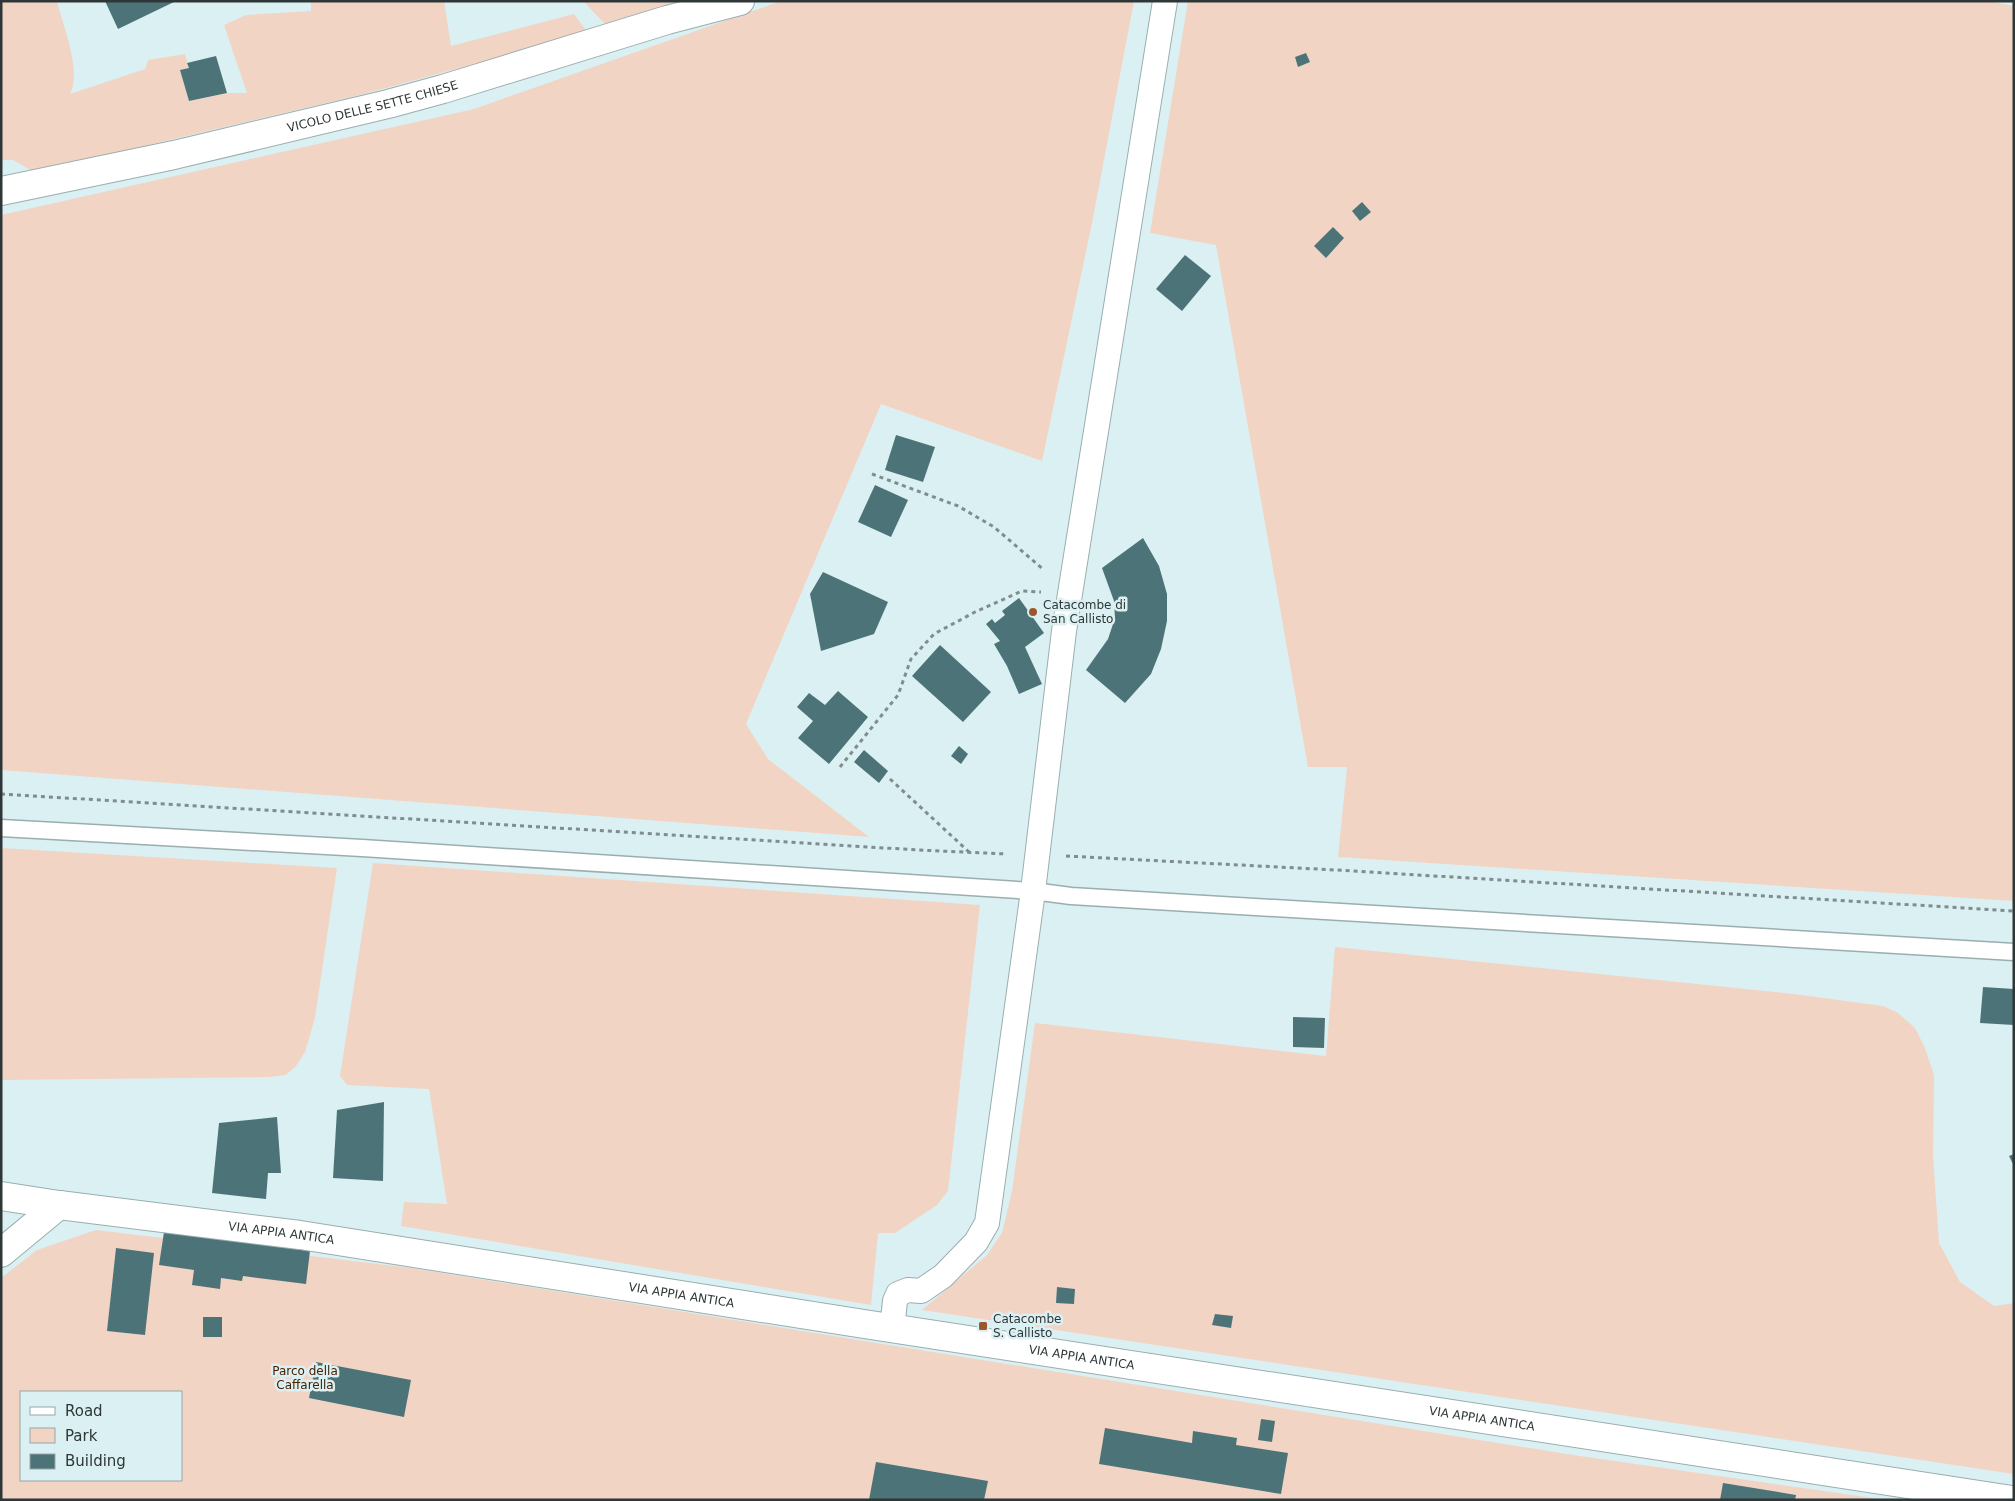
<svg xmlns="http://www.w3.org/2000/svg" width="2015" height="1501" font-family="'DejaVu Sans',sans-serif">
  <rect width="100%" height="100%" fill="#dbf0f2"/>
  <g fill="#f2d4c5" fill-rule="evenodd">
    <path d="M1,1H57C63,27 82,70 70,94L145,69L148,60L185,54L189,68L180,70L189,101L227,93H247L224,25L246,15L311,11V1H444L451,46L574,14L588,33L360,95L34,172L13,160H1Z"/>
    <path d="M583,1H696L606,25Z"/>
    <path d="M781,1H1134L1092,223L1042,461L881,404L746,724L768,759L869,837L1,770V215L474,109Z"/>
    <path d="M1188,1H1987L2014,6V901L1338,857L1347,767H1308L1216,245L1150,233Z"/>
    <path d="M1,848L337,868L315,1018L305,1052L296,1066L286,1075L269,1077L1,1080Z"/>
    <path d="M373,863L980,905L948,1191L937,1205L895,1233H878L871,1305L401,1226L404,1202L447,1204L429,1089L347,1085L340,1076Z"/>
    <path d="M1335,947L1794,994L1883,1006L1898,1013L1915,1028L1925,1048L1934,1075L1933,1156L1939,1243L1960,1282L1994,1306L2014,1303V1474L922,1310L987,1255L1002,1233L1012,1191L1035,1023L1326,1056Z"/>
    <path d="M96,1230L411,1268L1573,1455L1887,1500H1V1278L37,1250ZM21,1392H181V1480H21Z"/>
  </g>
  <g fill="#4c7478">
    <path d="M105,1H176L118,29Z"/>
    <path d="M1306,53L1310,62L1298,67L1295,57Z"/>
    <path d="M216,56L227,93L189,101L180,70L189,68L187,63Z"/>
    <path d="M1362,202L1371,212L1360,221L1352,211Z"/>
    <path d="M1333,227L1344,238L1326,258L1314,246Z"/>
    <path d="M1185,255L1211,276L1182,311L1156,289Z"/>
    <path d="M896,435L935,447L923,482L885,470Z"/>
    <path d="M875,485L908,500L891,537L858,522Z"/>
    <path d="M1143,538L1159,566L1167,594V621L1161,649L1151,674L1125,703L1086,670L1108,639L1115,618L1114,601L1102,568Z"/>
    <path d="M823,572L888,602L874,634L821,651L810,594Z"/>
    <path d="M1019,598L1044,633L1025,647L1042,684L1019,694L1007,666L994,644L1000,641L986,624L992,619L995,623L1005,615L1002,611Z"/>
    <path d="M940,645L991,692L963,722L912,676Z"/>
    <path d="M838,691L868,717L829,764L798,738L813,721L797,707L809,693L825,705Z"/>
    <path d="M959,746L968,754L961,764L951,756Z"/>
    <path d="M864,750L888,771L879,783L854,762Z"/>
    <path d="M1983,987L2014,989V1025L1980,1023Z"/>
    <path d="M1293,1017L1325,1018L1324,1048L1293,1047Z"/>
    <path d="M384,1102L383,1181L333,1178L337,1110Z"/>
    <path d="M277,1117L281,1173H268L266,1199L212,1193L219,1123Z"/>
    <path d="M2014,1154V1166L2009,1156Z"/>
    <path d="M164,1232L310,1251L306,1284L243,1276L242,1281L221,1278L220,1289L192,1285L194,1270L159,1265Z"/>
    <path d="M116,1248L154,1253L145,1335L107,1331Z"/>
    <path d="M1057,1287L1075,1289L1074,1304L1056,1303Z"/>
    <path d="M1215,1314L1233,1316L1231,1328L1212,1325Z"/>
    <rect x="203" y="1317" width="19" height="20"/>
    <path d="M316,1362L411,1380L404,1417L309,1398Z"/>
    <path d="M1261,1419L1275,1421L1272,1442L1258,1440Z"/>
    <path d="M1105,1428L1192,1443L1193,1431L1237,1438L1236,1445L1288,1453L1281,1494L1099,1464Z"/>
    <path d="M876,1462L988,1481L984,1500H869Z"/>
    <path d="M1723,1483L1796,1495L1795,1500H1720Z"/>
  </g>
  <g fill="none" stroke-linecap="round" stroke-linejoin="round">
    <g stroke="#9aaeaf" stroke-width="19">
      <path id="service" d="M1,828L362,848L1033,891L1071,896L2014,952"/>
    </g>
    <g stroke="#9aaeaf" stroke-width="26">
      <path id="pedestrian" d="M892,1329L895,1301L898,1294L908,1290L921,1291L943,1276L976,1242L987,1223L1033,891L1064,631L1165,1"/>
    </g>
    <g stroke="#9aaeaf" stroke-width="30">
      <g id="tertiary">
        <path id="s1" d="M59,1205L300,1235L864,1324L2012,1500"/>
      </g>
    </g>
    <g stroke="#9aaeaf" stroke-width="30">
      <g id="secondary">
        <path id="s2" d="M1,191L174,155L388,104L443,89L667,20L740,1"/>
        <path d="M1,1196L59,1205"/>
        <path d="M1,1253L59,1205"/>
      </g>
    </g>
    <g stroke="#7f8d8f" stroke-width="3" stroke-dasharray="4 4" stroke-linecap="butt">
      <path d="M872,474L958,506L994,527L1044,570"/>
      <path d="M840,767L898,695L911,659L934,634L975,612L1022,591L1041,592"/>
      <path d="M890,779L969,852"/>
      <path d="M1,794L918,850L1007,854"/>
      <path d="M1066,856L1336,870L2014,911"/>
    </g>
    <use href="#service" stroke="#fff" stroke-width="16"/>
    <use href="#pedestrian" stroke="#fff" stroke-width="24"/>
    <use href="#tertiary" stroke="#fff" stroke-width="28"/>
    <use href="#secondary" stroke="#fff" stroke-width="28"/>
  </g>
  <g fill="#9d572d" stroke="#dbf0f2" stroke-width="2">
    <circle cx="1033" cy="612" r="5"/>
    <rect x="978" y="1321" width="10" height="10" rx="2.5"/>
  </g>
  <g text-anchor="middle" stroke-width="5" stroke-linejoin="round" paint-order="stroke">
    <g font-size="12" fill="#2e3637" stroke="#dbf0f2">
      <text dy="4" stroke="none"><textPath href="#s2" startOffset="381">VICOLO DELLE SETTE CHIESE</textPath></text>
      <text dy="4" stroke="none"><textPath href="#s1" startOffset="224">VIA APPIA ANTICA</textPath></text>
      <text dy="4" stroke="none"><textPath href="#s1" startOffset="629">VIA APPIA ANTICA</textPath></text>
      <text dy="4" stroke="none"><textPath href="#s1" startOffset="1034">VIA APPIA ANTICA</textPath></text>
      <text dy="4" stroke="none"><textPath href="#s1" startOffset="1439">VIA APPIA ANTICA</textPath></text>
    </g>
    <g font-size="12" fill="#2e3637" stroke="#dbf0f2" text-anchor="start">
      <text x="1043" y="609">Catacombe di<tspan x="1043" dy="14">San Callisto</tspan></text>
      <text x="993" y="1323">Catacombe<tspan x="993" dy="14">S. Callisto</tspan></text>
    </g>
    <g font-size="12" fill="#4a2003" stroke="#dbf0f2">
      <text x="305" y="1375">Parco della<tspan x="305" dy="14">Caffarella</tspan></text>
    </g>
  </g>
  <rect width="2015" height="1501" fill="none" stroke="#2e3637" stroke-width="5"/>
  <rect x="20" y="1391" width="162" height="90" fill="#dbf0f2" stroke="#96a6a7"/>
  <rect x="30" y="1407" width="25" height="8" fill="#ffffff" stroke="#96a6a7"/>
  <text x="65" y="1416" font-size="15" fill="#2e3637">Road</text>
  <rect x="30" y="1428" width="25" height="15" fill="#f2d4c5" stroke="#96a6a7"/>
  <text x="65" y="1441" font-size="15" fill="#2e3637">Park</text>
  <rect x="30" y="1454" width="25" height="15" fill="#4c7478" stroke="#96a6a7"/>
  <text x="65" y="1466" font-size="15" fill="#2e3637">Building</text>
</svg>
